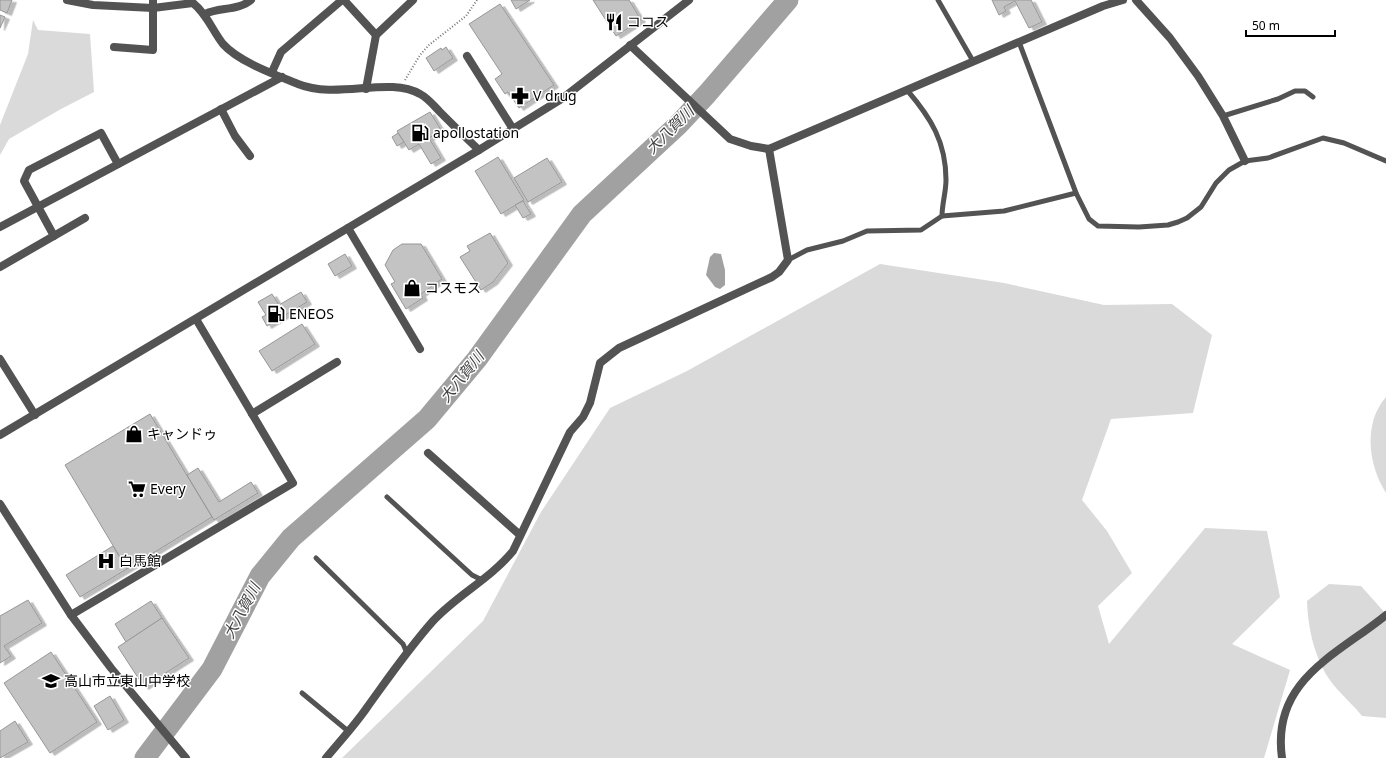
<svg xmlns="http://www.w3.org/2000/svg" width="1386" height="758" font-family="'Noto Sans','Noto Sans JP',sans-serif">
  <defs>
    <filter id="shadow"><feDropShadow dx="4.5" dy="2.5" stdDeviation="0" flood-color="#0004"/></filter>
  </defs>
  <rect width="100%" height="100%" fill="#fff"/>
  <g fill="#dadada">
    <path d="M33,20L38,30L90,34L94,92L61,109L9,139L0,155V125L28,54Z"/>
    <path d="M880,264L1004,283L1104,305L1172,304L1212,335L1193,413L1111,419L1082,500L1107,531L1132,573L1098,606L1109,644L1205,528L1267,531L1280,597L1232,644L1290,670L1264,758H342L483,621L541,512L610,408L687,371Z"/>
    <path d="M1386,397V493C1368,465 1363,423 1386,397Z"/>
    <path d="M1329,584L1361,586L1386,614V718L1362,716C1354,706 1345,698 1337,689C1316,666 1308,631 1307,601Z"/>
  </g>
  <path fill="#a1a1a1" d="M714,253L721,254L725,270V285L720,289L715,287L706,275L710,257Z"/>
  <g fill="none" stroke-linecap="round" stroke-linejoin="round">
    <path stroke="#a1a1a1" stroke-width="21" d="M145,758L212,669L260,576L291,538L427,419L477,359L582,214L678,125L707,94L788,0"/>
  </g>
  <g fill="#c3c3c3" stroke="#979797" filter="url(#shadow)">
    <path d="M0,0H12L7,13L0,10Z"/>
    <path d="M511,0H530L516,9Z"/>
    <path d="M593,0H629L641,20L616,36Z"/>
    <path d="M992,0H1031L1042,22L1029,28L1015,1L1004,7L1006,11L999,15Z"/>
    <path d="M500,4L554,85L519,108L508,92L505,94L495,79L502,74L469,24Z"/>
    <path d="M0,15L5,17L0,28Z"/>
    <path d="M446,47L453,58L434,71L426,58L441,48L442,50Z"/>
    <path d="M430,112L441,130L429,138L441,158L431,164L419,144L409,150L397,131Z"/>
    <path d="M398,133L404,142L397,146L392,137Z"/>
    <path d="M498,157L524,200L501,214L475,171Z"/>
    <path d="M547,158L562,182L528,202L514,178Z"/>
    <path d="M523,201L531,214L523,218L515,205Z"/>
    <path d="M490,233L508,263L493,282L481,290L460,257L470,251L467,246Z"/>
    <path d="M402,244H421L442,279L421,294L423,298L406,309L391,284L395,282L385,265L393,250Z"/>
    <path d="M345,254L352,266L335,276L328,264Z"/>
    <path d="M301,292L307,302L267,326L262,317L266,315L258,302L272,294L279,305Z"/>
    <path d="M302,324L315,344L272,371L259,351Z"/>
    <path d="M150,414L212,517L127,569L65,465Z"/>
    <path d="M198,468L219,502L251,482L258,493L214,520L187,475Z"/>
    <path d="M113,546L127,569L80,597L66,575Z"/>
    <path d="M28,600L42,623L4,646L11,656L0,663V616Z"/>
    <path d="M151,601L162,618L126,642L115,624Z"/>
    <path d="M162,618L189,658L144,687L118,647Z"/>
    <path d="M51,652L97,722L50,753L4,683Z"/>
    <path d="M110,696L124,720L108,730L94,706Z"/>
    <path d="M15,721L28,742L0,758V731Z"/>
  </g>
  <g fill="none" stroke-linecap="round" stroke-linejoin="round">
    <path stroke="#757575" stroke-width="2" stroke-dasharray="1 2" stroke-linecap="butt" d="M405,80L420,55L429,45L466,16L477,0"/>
    <g stroke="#535353" stroke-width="5">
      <path d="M938,0L973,61"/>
      <path d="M1019,42L1076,193L1089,219L1098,226L1139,227L1168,225L1178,222L1187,218L1201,207L1216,183L1229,170L1245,161L1268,158L1323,138L1344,143L1386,161"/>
      <path d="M907,90C931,118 946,142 946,180C946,192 942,204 942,216"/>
      <path d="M1223,116L1278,99L1295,91H1305L1313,97"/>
      <path d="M788,260L807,250L843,241L867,231L921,230L942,216L1004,211L1076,193"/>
      <path d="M387,497L472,575L482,580"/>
      <path d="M316,558L403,644L407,653"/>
      <path d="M302,693L348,731"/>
    </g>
    <g stroke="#535353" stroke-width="8">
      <path d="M67,0L93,5L153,8L193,3C207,14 212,30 223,44C239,62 276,75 298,84C337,100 389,76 420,94C428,98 434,106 440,112C453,125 466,138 479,150"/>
      <path d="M344,0L376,35"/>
      <path d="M1136,0L1170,38L1198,76L1223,116L1245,161"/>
      <path d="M205,14C219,7 238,11 251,0"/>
      <path d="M630,45L730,139L751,146L769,149L1103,6L1123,0"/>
      <path d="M114,47L153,50V0"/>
      <path d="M467,56L513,129"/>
      <path d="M272,72L281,52L342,0"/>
      <path d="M366,89L376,35L413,0"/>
      <path d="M221,109L235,136L250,156"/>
      <path d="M0,227L282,77"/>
      <path d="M348,228L420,349"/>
      <path d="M54,236L24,181L29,170L101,133L118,164"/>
      <path d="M0,267L85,218"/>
      <path d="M0,359L35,415"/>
      <path d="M252,414L337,362"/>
      <path d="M428,453L520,535"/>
      <path d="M71,615L293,483L196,319"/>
      <path d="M326,758C340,741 356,724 368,706C389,677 409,648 433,621C457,595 490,579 513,551L570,432L583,417L590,403L600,363L619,348L772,277L779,272L788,260L769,149"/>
    </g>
    <g stroke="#535353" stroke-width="8">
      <path d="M0,435L479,150L563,98L689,0"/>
      <path d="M0,504L71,615L111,668L186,758"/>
      <path d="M1282,758C1271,680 1337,655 1386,615"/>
    </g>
  </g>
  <defs>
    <g id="restaurant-bare" transform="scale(1.38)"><path d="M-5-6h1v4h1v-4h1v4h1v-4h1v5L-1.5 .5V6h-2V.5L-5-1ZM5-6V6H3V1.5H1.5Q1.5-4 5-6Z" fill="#000" stroke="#fff" stroke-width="2.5" paint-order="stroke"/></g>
    <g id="pharmacy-bare" transform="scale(1.38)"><path d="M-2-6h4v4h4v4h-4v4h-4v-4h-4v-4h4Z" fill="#000" stroke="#fff" stroke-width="2.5" paint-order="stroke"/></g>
    <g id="fuel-bare" transform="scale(1.38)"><path d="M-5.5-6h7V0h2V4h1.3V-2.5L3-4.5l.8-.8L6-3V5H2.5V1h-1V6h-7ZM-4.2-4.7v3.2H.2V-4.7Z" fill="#000" stroke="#fff" stroke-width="2.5" paint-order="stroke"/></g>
    <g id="shop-bare" transform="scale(1.38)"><path d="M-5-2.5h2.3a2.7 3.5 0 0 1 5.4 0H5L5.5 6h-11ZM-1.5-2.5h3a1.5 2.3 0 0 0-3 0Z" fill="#000" stroke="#fff" stroke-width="2.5" paint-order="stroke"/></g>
    <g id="supermarket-bare" transform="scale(1.38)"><path d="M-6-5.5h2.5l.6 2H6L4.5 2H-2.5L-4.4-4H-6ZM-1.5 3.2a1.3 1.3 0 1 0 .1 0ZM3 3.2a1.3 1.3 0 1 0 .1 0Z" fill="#000" stroke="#fff" stroke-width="2.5" paint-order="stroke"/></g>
    <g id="hospital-bare" transform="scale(1.38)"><path d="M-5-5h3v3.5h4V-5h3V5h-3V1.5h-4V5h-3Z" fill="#000" stroke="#fff" stroke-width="2.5" paint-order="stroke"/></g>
    <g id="school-bare" transform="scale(1.38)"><path d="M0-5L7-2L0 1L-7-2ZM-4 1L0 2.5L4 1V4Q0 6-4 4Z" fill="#000" stroke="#fff" stroke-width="2.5" paint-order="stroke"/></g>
  </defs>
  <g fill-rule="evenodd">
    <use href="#restaurant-bare" x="614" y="22"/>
    <use href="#pharmacy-bare" x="520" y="96"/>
    <use href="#fuel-bare" x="420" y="133"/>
    <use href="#shop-bare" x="412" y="288"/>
    <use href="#fuel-bare" x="276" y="314"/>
    <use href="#shop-bare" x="134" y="434"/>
    <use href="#supermarket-bare" x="137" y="489"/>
    <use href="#hospital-bare" x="106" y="561"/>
    <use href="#school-bare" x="51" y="681"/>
  </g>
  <g text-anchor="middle" stroke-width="3" stroke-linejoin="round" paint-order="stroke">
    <g font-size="14" fill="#000" stroke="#fff" text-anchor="start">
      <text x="627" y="27">ココス</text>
      <text x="533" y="101">V drug</text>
      <text x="433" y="138">apollostation</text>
      <text x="425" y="293">コスモス</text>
      <text x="289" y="319">ENEOS</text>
      <text x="147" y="439">キャンドゥ</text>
      <text x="150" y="494">Every</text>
      <text x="119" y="566">白馬館</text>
      <text x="64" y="686">高山市立東山中学校</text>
    </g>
    <g font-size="15" font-style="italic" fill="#424242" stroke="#fff">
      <text transform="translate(670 130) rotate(-45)" y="5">大八賀川</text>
      <text transform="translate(462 377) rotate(-51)" y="5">大八賀川</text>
      <text transform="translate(242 611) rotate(-62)" y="5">大八賀川</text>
    </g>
  </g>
  <path d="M1246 30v6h89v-6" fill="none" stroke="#000000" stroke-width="2"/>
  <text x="1252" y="30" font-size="12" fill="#000000" stroke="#ffffff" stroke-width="3" paint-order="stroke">50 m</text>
</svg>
